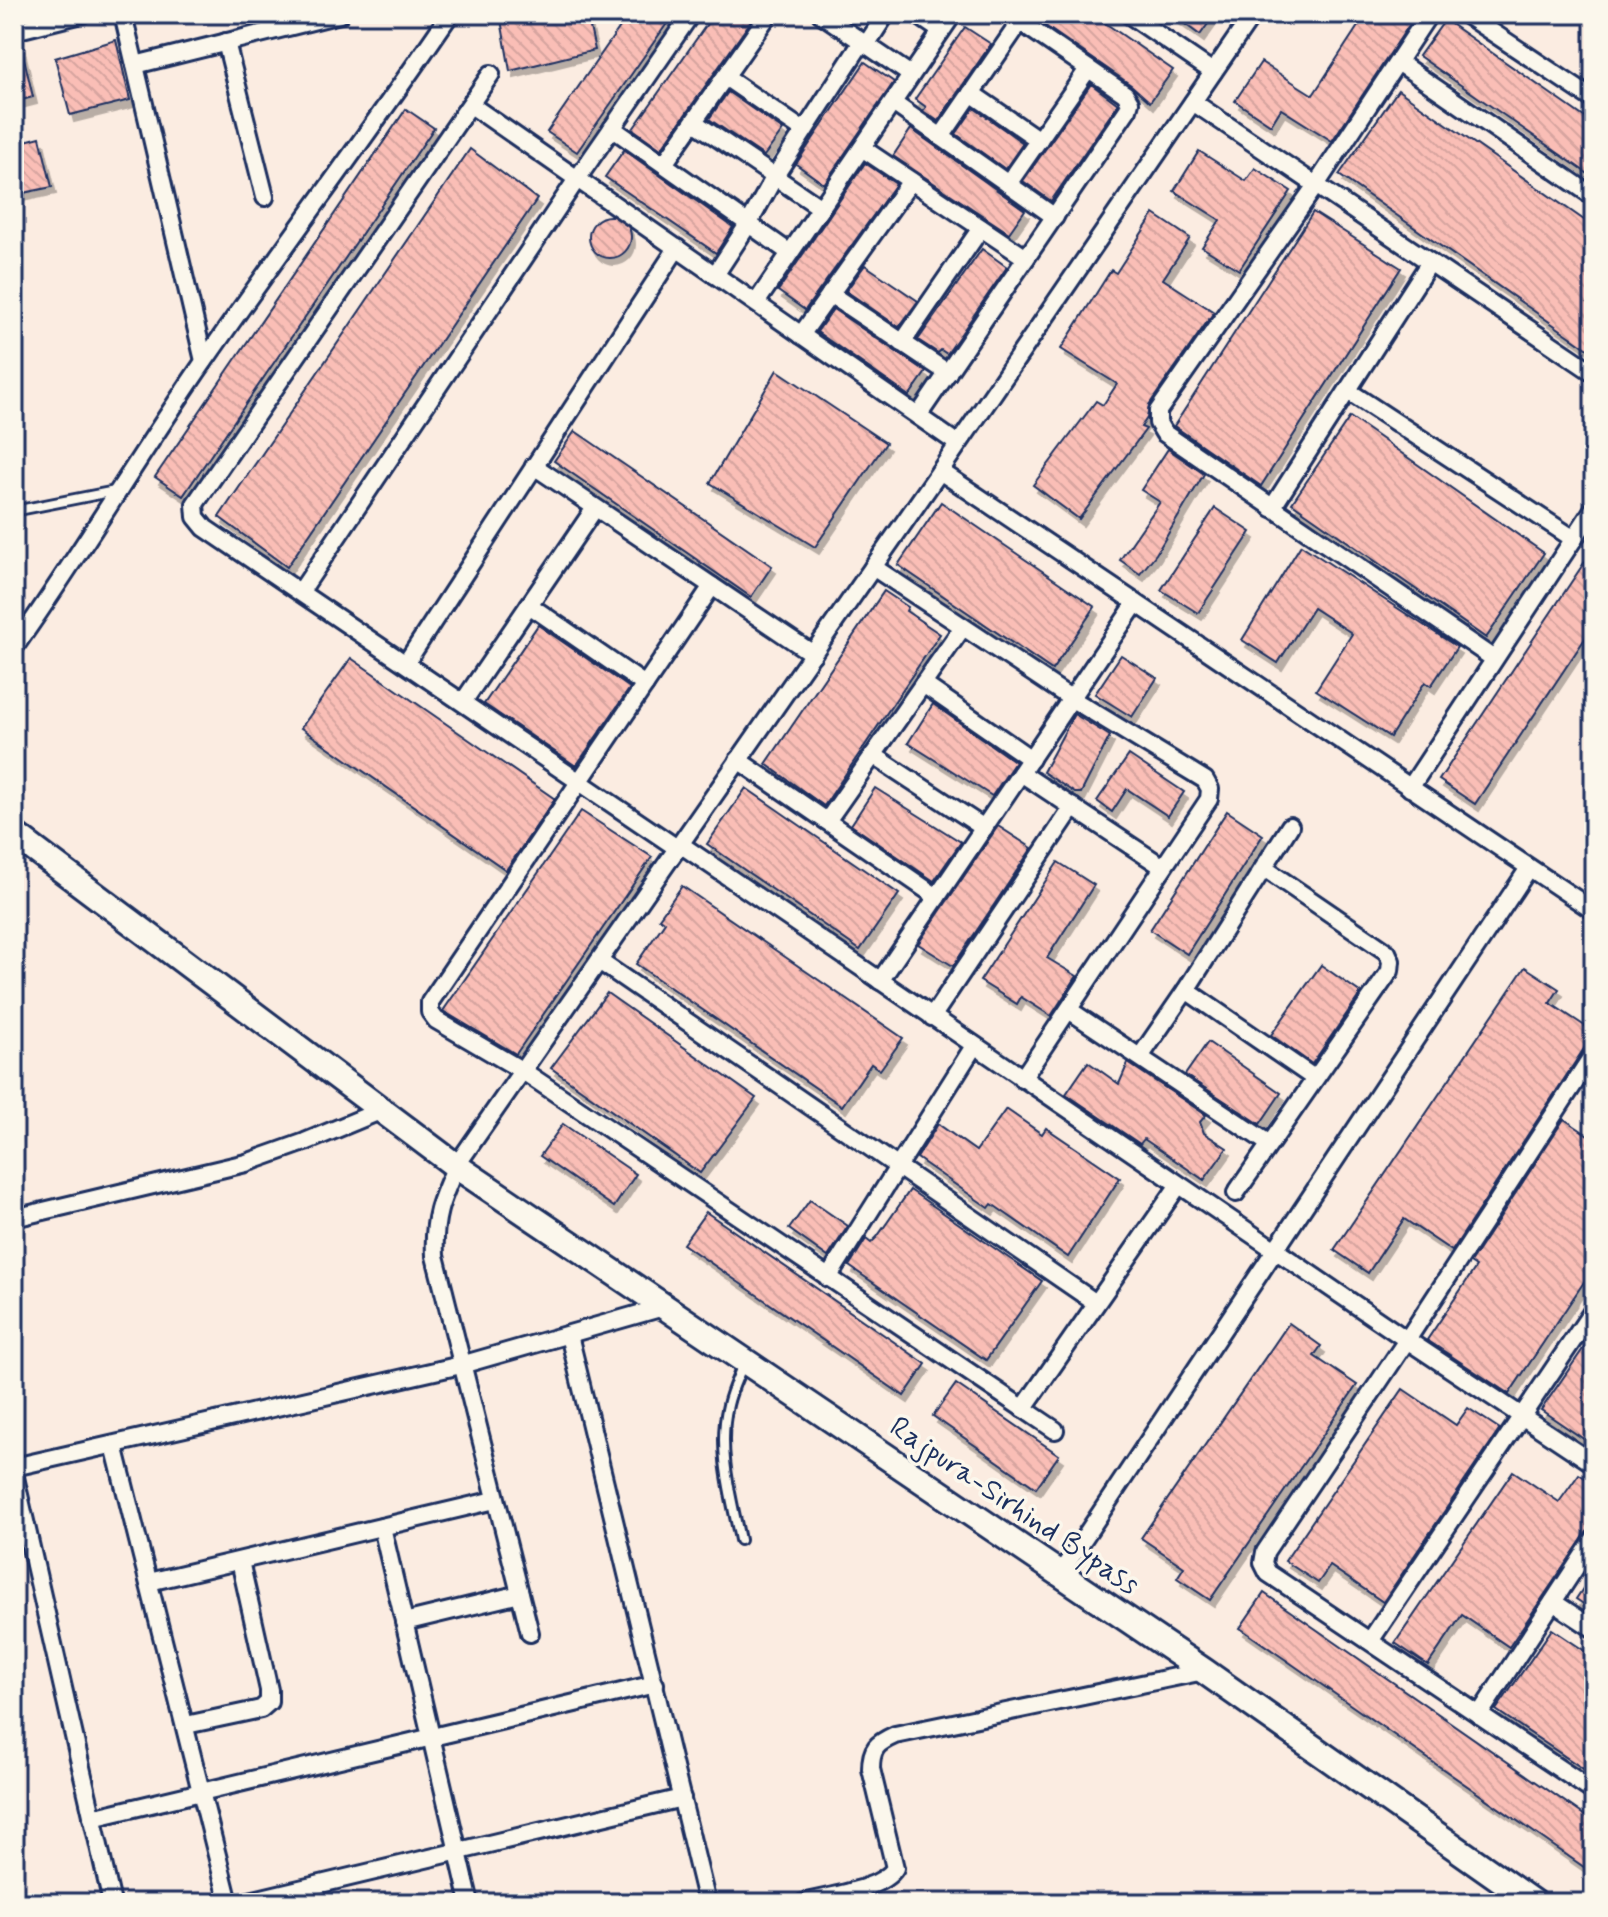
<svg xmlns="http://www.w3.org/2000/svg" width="1608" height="1917" font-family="Mynerve,sans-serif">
  <defs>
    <pattern id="building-back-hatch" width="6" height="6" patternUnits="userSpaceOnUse" patternTransform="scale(2)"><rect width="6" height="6" fill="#fabeb6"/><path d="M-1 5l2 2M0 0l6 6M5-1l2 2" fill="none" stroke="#d6a49f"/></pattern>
    <filter id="shadow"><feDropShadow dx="4" dy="7" stdDeviation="0" flood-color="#0004"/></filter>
  </defs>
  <rect width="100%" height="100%" fill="#fbece1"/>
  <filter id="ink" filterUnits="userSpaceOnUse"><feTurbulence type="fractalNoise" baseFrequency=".0125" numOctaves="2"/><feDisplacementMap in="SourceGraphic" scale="16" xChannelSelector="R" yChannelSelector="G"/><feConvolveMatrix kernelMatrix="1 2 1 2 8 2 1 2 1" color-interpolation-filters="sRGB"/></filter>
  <g filter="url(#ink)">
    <g fill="url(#building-back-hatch)" stroke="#1b2f5e" stroke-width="2" filter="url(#shadow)">
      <path d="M500,14H587L595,50L510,71Z"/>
      <path d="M629,14H669L665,20L668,22L577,152L547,132Z"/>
      <path d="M714,14H756L661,149L633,129Z"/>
      <path d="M1028,14H1092L1173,70L1150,102L1131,85Z"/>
      <path d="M1171,14H1215L1200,35Z"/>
      <path d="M1366,14H1406L1413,19L1332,141L1281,109L1271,125L1235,101L1261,62L1313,95Z"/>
      <path d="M1445,20L1594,124V178L1419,56Z"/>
      <path d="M965,27L991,44L938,121L923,111L926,107L915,99Z"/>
      <path d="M116,40L130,100L70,115L55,58Z"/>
      <path d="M20,41L33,97L14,102V42Z"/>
      <path d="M865,62L894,82L824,184L796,164Z"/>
      <path d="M1091,84L1118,104L1051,201L1023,181Z"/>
      <path d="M1398,90L1594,227V353L1339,175Z"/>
      <path d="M728,92L783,130L764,156L709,119Z"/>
      <path d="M974,108L1023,143L1005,169L956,134Z"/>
      <path d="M406,109L434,128L183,496L155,477Z"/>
      <path d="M911,129L1025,210L1009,233L893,156Z"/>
      <path d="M40,137L52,187L14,195V144Z"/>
      <path d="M470,149L537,199L287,567L219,517Z"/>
      <path d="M624,150L733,227L716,253L605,177Z"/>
      <path d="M1199,151L1246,181L1255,168L1291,191L1239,270L1202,247L1220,220L1174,191Z"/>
      <path d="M865,163L896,184L805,310L778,291Z"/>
      <path d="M1313,212L1401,268L1261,486L1174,426Z"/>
      <path d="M1154,214L1190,238L1163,279L1214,312L1149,405L1147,418L1141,427L1146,429L1079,519L1033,485L1096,401L1103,405L1117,384L1061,349L1111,270L1116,273Z"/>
      <circle cx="610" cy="237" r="21"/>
      <path d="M982,249L1007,267L947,354L941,350L938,353L918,340Z"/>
      <path d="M865,265L918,301L899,327L846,291Z"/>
      <path d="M833,309L926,372L909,396L817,332Z"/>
      <path d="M777,370L886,443L815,547L710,483Z"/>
      <path d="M1350,417L1544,553L1486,638L1292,503Z"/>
      <path d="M575,431L772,566L751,597L554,461Z"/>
      <path d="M1168,449L1204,474L1156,554L1140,574L1120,560L1160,502L1141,490Z"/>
      <path d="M941,502L1095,607L1052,670L898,565Z"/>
      <path d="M1215,508L1251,532L1198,613L1161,590Z"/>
      <path d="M1301,545L1457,647L1431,686L1425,682L1390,737L1316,690L1352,634L1350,632L1313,608L1278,663L1242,640Z"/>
      <path d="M1594,548V625L1475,804L1439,780Z"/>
      <path d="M884,591L908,607L906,611L940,634L824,806L766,764Z"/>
      <path d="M538,625L630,688L576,766L484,704Z"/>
      <path d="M1121,655L1157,678L1132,717L1095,694Z"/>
      <path d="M351,658L555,799L506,870L301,728Z"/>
      <path d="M933,704L1015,762L992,796L908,743Z"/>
      <path d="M1074,714L1110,736L1081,793H1075L1043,772Z"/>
      <path d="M1129,755L1184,792L1168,816L1127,789L1112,812L1097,801Z"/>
      <path d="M746,788L899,894L860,950L707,844Z"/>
      <path d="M875,788L961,842L934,881L851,825Z"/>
      <path d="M581,811L652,857L516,1054L443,1011Z"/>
      <path d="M1227,811L1263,835L1187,954L1150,930Z"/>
      <path d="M998,826L1032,848L953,966L918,944Z"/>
      <path d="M1058,862L1094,885L1047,958L1077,976L1051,1016L1021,997L1017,1004L980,981Z"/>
      <path d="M682,886L903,1038L880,1070L871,1064L842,1106L636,964L665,922L659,918Z"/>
      <path d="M1321,965L1361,993L1312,1064L1271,1035Z"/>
      <path d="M1525,967L1559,989L1550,1003L1594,1032V1042L1585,1047L1452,1251L1404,1219L1368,1273L1334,1250Z"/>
      <path d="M607,993L756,1098L700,1173L551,1068Z"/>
      <path d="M1208,1042L1281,1093L1260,1124L1185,1075Z"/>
      <path d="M1088,1062L1119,1084L1128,1063L1206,1115L1200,1122L1204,1133L1227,1148L1204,1180L1144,1139L1140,1144L1066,1094Z"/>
      <path d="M1006,1109L1042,1134L1046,1128L1120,1178L1068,1257L992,1204L989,1208L917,1158L938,1124L976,1151Z"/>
      <path d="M1564,1119L1594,1139V1267L1509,1394L1427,1340L1476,1267L1470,1263Z"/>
      <path d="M563,1124L636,1174L614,1207L540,1156Z"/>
      <path d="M910,1190L1042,1281L986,1360L849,1266L866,1239L871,1243L877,1237Z"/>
      <path d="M810,1200L848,1226L828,1257L789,1229Z"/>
      <path d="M706,1212L926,1364L904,1396L683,1244Z"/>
      <path d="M1289,1323L1321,1346L1314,1356L1357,1385L1210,1600L1177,1578L1184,1567L1141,1538Z"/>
      <path d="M1594,1333V1446L1541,1410Z"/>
      <path d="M956,1384L1059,1455L1036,1488L933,1416Z"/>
      <path d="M1403,1389L1456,1425L1468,1408L1500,1429L1383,1602L1330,1566L1318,1583L1285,1561Z"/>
      <path d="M1513,1471L1559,1502L1579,1474L1594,1484V1522L1509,1647L1462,1615L1428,1665L1395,1643Z"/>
      <path d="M1594,1572V1611L1576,1599Z"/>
      <path d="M1264,1593L1594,1822V1874L1240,1628Z"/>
      <path d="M1552,1629L1594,1657V1776L1496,1710Z"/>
    </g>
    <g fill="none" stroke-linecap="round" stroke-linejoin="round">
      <g stroke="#1b2f5e" stroke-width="14">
        <g id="service">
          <path d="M14,511L115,491"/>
          <path d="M740,1540C731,1496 717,1449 728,1405C731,1391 738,1377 743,1364"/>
        </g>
      </g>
      <g stroke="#1b2f5e" stroke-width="22">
        <g id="minor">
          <path d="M123,14L204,361"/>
          <path d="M821,14L911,75"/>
          <path d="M916,14L941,31"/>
          <path d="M1128,14L1213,72"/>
          <path d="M1429,14L1316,185L1158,411V423L1164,433L1494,659"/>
          <path d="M1465,14L1594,100"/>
          <path d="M14,31L82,14"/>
          <path d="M226,42L265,197"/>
          <path d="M866,45L886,14"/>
          <path d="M1398,62L1594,197"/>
          <path d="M135,65L340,14"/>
          <path d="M491,74L195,504L196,517L205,528L677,848"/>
          <path d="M725,77L804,131"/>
          <path d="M971,93L1039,140"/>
          <path d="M1193,102L1594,373"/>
          <path d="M893,103L1055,217"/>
          <path d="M471,105L958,444"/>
          <path d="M694,122L821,208"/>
          <path d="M612,128L790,253"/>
          <path d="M941,137L1020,22"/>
          <path d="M862,148L1026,258"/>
          <path d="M664,164L769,14"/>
          <path d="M1008,184L1088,69"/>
          <path d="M715,275L749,223L775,176L862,42"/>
          <path d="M830,294L948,373"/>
          <path d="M756,303L953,14"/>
          <path d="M801,335L911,181"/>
          <path d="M902,343L981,228"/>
          <path d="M1348,391L1574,539"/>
          <path d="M918,416L1128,109L1130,102L1125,94L1009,14"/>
          <path d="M534,466L813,654"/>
          <path d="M940,471L1594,911"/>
          <path d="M1272,508L1430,262"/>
          <path d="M873,567L1072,699L1205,780L1210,789L1209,799L1022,1079"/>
          <path d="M712,586L430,1002V1012L436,1020L523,1071L1055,1430"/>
          <path d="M301,591L577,179L691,14"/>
          <path d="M529,605L645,685"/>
          <path d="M14,648C81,554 139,455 205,360C285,244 371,131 450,14"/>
          <path d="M406,663L677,248"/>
          <path d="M923,684L1031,759"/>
          <path d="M463,702L595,508"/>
          <path d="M873,755L984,828"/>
          <path d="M738,760L937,897"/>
          <path d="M1021,773L1163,867"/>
          <path d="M1410,788L1594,508"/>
          <path d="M827,821L963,627"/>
          <path d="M680,844L1407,1340L1265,1552L1263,1563L1268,1573L1594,1792"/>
          <path d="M599,961L1096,1303"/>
          <path d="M880,981L1136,603"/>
          <path d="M1186,990L1290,826"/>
          <path d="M1069,1010L1268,1143"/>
          <path d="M932,1017L1073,807"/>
          <path d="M1594,1053L1407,1340L1594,1464"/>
          <path d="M1140,1057L1186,990L1314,1078"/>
          <path d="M1236,1193L1390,971L1391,961L1387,952L1264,868"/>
          <path d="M14,1218L246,1163L305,1142L382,1110"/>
          <path d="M828,1278L974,1046"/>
          <path d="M569,1335L707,1903"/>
          <path d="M1023,1409L1178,1186"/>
          <path d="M114,1445L229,1903"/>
          <path d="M14,1467L461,1365L667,1306"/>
          <path d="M14,1473L112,1903"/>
          <path d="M382,1527L470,1903"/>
          <path d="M1060,1574L1529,868"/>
          <path d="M149,1582L495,1500"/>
          <path d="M1553,1602L1594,1629"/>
          <path d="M404,1622L520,1594"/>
          <path d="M530,1633L435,1256C433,1217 441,1200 456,1166L940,471L1253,14"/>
          <path d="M1370,1641L1594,1309"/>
          <path d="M1479,1715L1594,1539"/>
          <path d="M186,1725L261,1709L269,1702V1690L240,1561"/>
          <path d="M92,1818L655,1684"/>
          <path d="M241,1903L682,1798"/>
          <path d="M803,1903C828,1896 882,1890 895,1868L871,1769C871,1748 877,1743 895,1735L1204,1671"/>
        </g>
      </g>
      <g stroke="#1b2f5e" stroke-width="30">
        <path id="secondary" d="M14,834L456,1166L1204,1671L1534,1903"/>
      </g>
      <use href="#service" stroke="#fbf7ec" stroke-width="8"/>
      <use href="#minor" stroke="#fbf7ec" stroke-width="16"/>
      <use href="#secondary" stroke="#fbf7ec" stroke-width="24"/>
    </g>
  </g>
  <g text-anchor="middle" stroke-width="7" stroke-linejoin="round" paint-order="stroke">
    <g font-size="30" fill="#1b2f5e" stroke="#fbf7ec">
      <text transform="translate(1015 1505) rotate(34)" y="10">Rajpura-Sirhind Bypass</text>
    </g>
  </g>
  <rect width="1608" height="1917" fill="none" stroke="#fbf7ec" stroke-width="48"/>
  <rect x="24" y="24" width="1560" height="1869" fill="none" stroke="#1b2f5e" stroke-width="3" filter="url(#ink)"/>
</svg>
